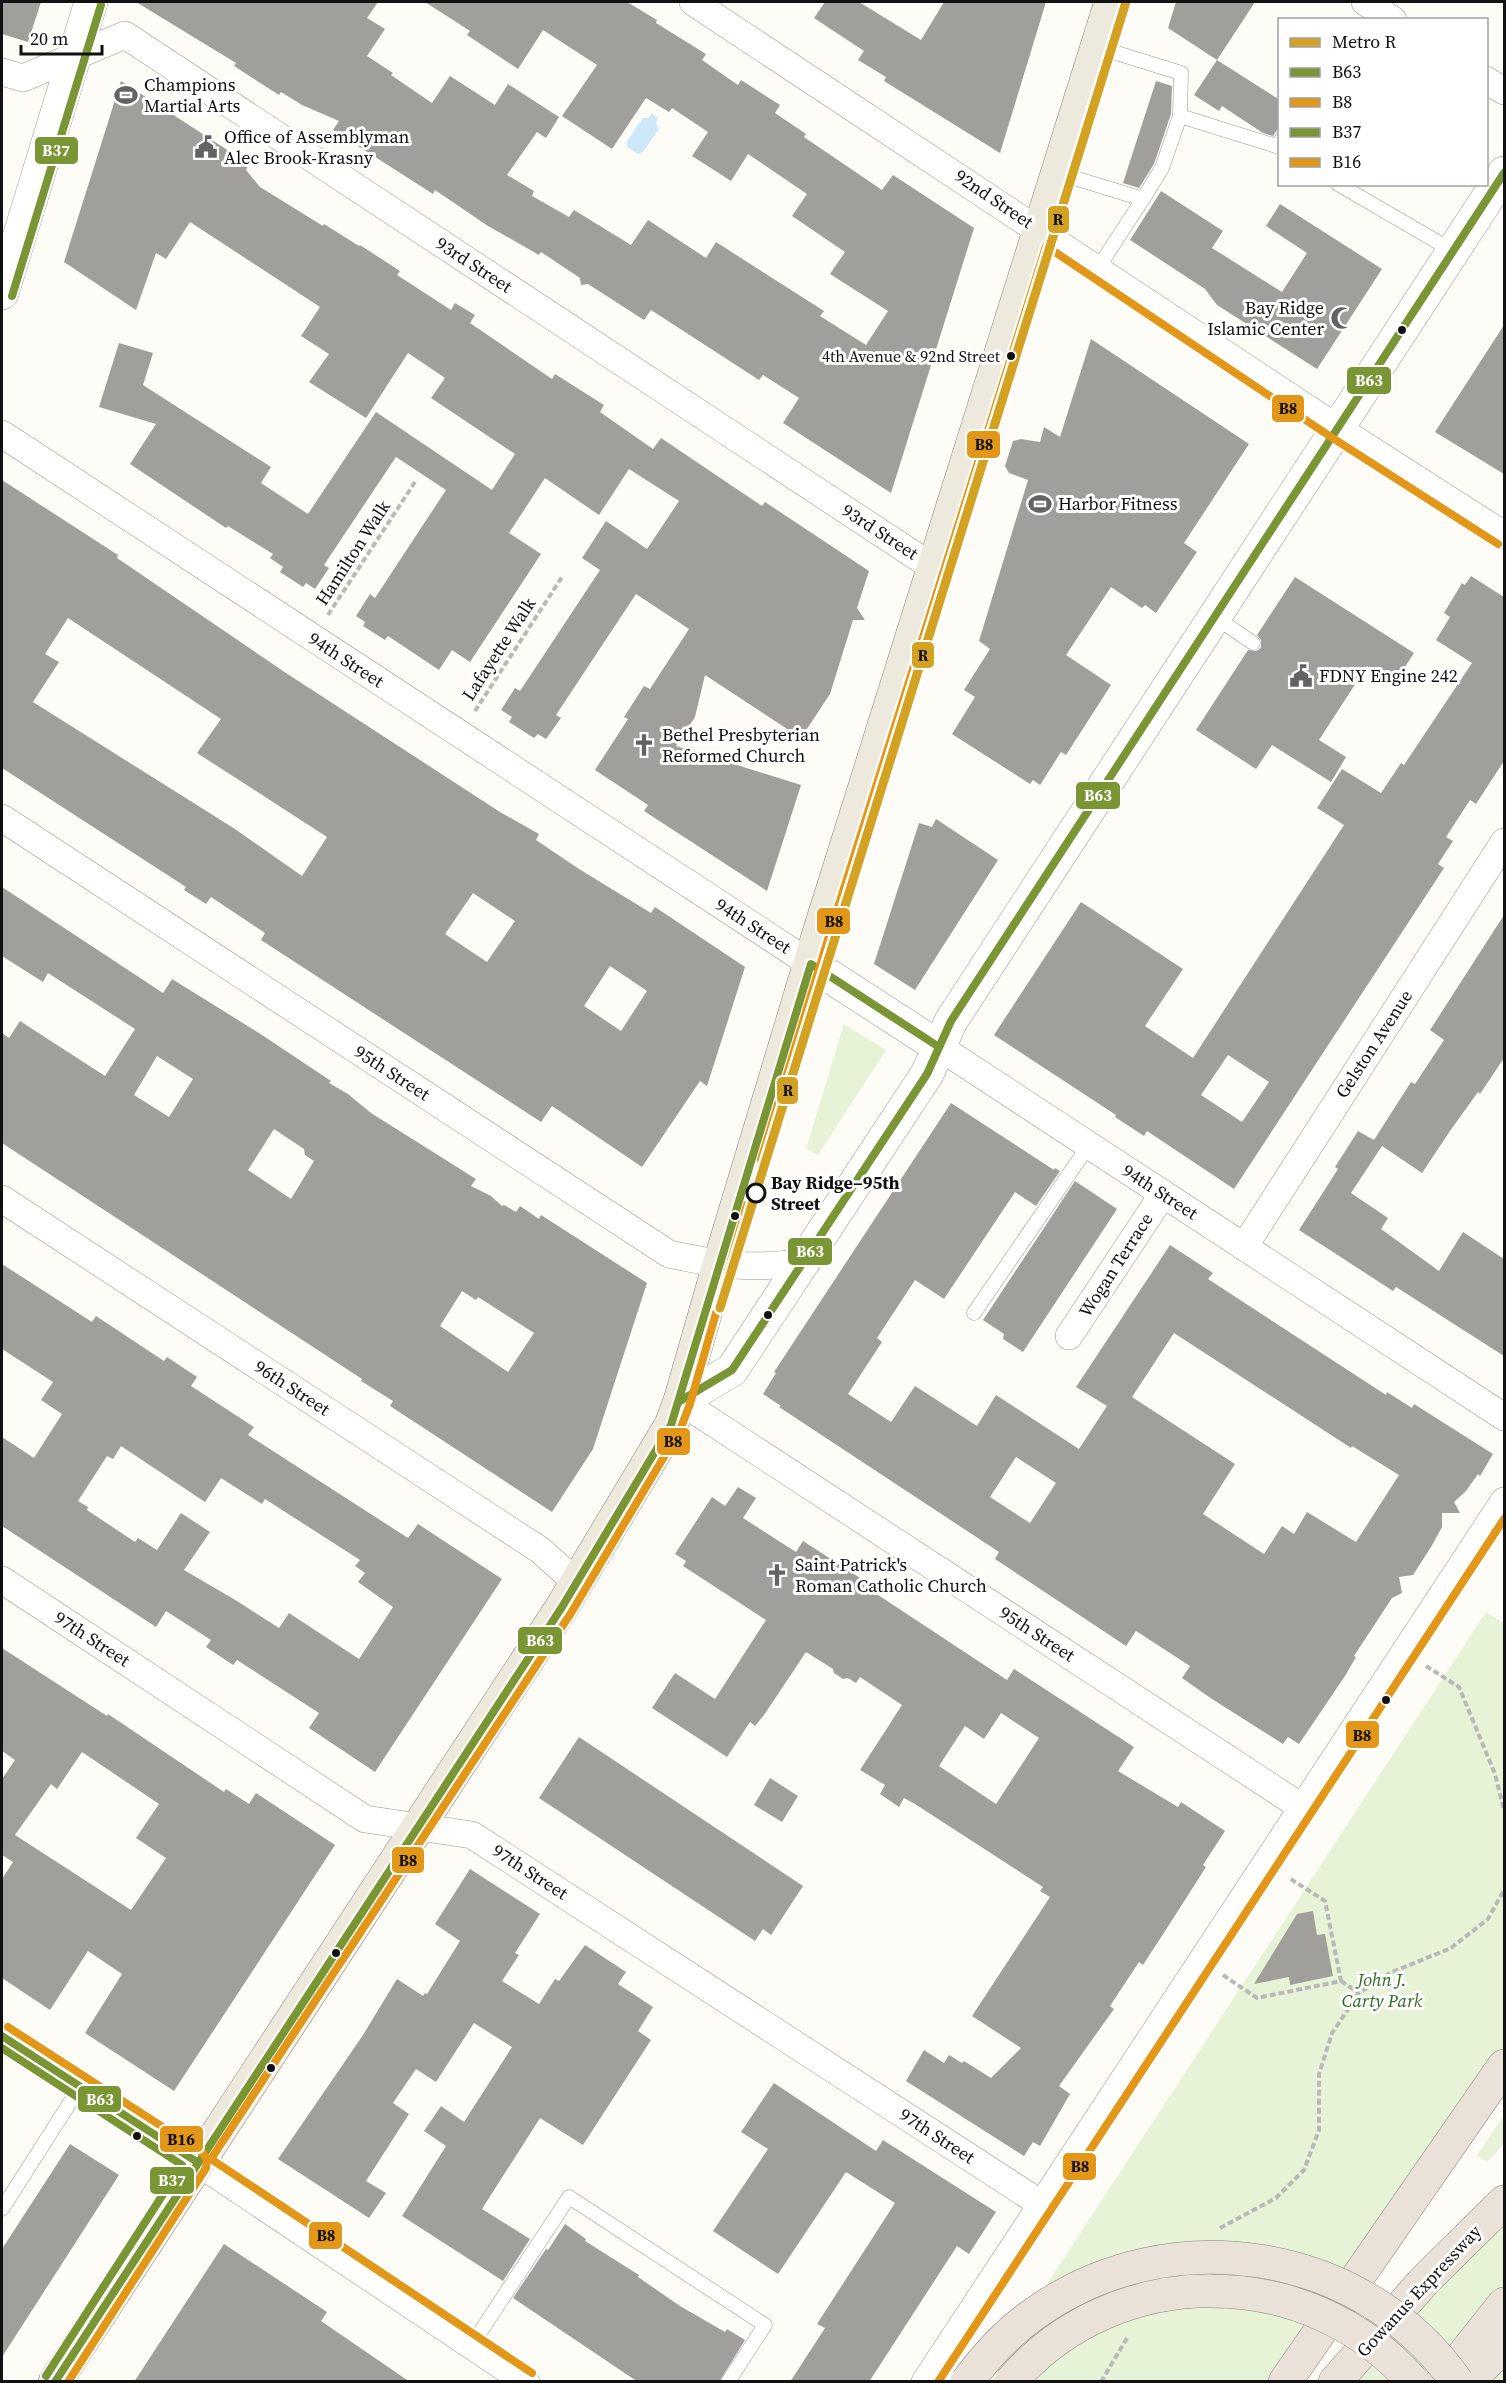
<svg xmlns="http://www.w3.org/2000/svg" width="1506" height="2383" font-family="'Source Serif 4',serif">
  <rect width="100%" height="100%" fill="#fdfcf7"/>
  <g fill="#e7f3d7">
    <path d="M844,1024L886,1050L818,1155L806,1149Z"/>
    <path d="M1486,1612L1504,1623V2049L1438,2139L1271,2381L983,2382Z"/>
    <path d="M1504,2115V2144L1487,2162L1477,2155Z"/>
    <path d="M1504,2226V2381L1349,2382L1460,2266Z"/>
  </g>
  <path fill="#cde8f7" d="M651,113L658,118L656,123L659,129L643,152L638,154L627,147V141L643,118H649Z"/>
  <g fill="#a19f9c" fill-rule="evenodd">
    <path d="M2,2H41L28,42L2,34Z"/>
    <path d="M136,2H378L367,18L385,29L367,56L393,73L391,75L432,103L450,76L495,105L508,84L559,117L546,138L537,132L507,175L534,191L532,196L569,217L574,210L631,245L648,220L706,258L716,242L824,311L820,316L866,345L888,311L830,274L845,252L792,216L807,194L748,154L731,181L692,156L708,132L672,108L669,112L646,98L612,149L562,116L597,65L543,30L518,69L467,35L470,31L425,2H627L657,20L656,23L706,54L702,60L738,85L741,80L780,105L775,113L806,134L804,137L882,190L893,175L974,228L891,493L783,423L799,398L763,375L759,380L651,310L644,320L588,284L581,285L580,278L541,252L539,255L488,226L435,190L433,194L333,130L339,121L302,105L281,92L279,95L234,66L236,63Z"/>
    <path d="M825,2H859L921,40L944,2H1046L1000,153L884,81L886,77L858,60L864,51L814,18Z"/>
    <path d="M1176,2H1255L1217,60L1168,28Z"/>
    <path d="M1217,60L1280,100V126L1273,136L1263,133L1222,106L1219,111L1194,95Z"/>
    <path d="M121,81L249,164L246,170L260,187L323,226L324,224L359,246L360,245L400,271L397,275L451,310L455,303L475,315L470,323L552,379L555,374L604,405L600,412L653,449L661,438L762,506L765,502L869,571L857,608L865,620H853L830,694L801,738L705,675L695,717L676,746L801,785L767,891L644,811L648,805L595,770L628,719L624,717L644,686L650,689L689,629L636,594L556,715L561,718L546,739L538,734L534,738L509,722L512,717L501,710L515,688L520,691L600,570L582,558L606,521L647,549L679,501L629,469L599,515L545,478L509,533L541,554L470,662L452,650L439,670L388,636L385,640L363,626L365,622L356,616L370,594L375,598L446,490L396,457L324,565L329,568L315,589L306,583L303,587L280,572L283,567L270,558L273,554L228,526L226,528L130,464L156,424L99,407L119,343L153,353L143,385L271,467L261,483L308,514L376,412L492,490L515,454L431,398L445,378L408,353L366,418L309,382L329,354L301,336L320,307L190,222L166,259L156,253L136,310L64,262Z"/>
    <path d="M1156,81L1172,86L1171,114L1154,164L1139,188L1123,183Z"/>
    <path d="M1161,191L1223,231L1212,248L1282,292L1307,253L1266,226L1280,204L1382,269L1317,369L1217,305L1205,289L1130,240Z"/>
    <path d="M1504,325V474L1435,432Z"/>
    <path d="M1091,339L1249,444L1184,543L1197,552L1156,613L1145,605L1142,608L1111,587L1066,655L1111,685L1066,755L1061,752L1040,785L1033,780L1030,784L952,734L975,697L964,690L990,649L979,641L1028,480L1009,473L1005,466L1013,441L1021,439L1040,442L1044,427L1060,437Z"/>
    <path d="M2,480L118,555L117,558L286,673L500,812L539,834L536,840L579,869L651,913L655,907L745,967L707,1086L700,1081L642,1167L552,1106L541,1122L261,940L265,933L211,897L206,904L184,890L186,887L2,768ZM68,618L221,719L197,753L327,837L302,876L235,829L33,702L59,662L45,654ZM473,893L515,921L487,962L445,934ZM610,966L647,991L621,1031L584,1006Z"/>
    <path d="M1471,576L1504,597V761L1476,804L1470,800L1446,837L1453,841L1438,864L1444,868L1234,1189L1147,1131L1144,1136L1115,1117L1116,1115L994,1035L1081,902L1183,969L1145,1026L1193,1058L1344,825L1317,808L1342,769L1381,793L1401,763L1404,765L1472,663L1436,640L1450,617L1444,613L1462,583L1465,585ZM1228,1055L1269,1082L1242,1122L1201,1095Z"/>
    <path d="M1295,577L1414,653L1394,684L1367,666L1319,740L1346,757L1331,782L1272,745L1256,769L1196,730L1248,650L1256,651L1261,648V640L1257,635Z"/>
    <path d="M936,819L998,860L915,990L874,964L919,823L932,827Z"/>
    <path d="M2,887L163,993L172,979L259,1033L331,1081L329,1083L348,1094L371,1113L476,1179L471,1186L491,1196L502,1206L504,1205L516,1212L520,1206L539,1219L541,1215L647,1283L593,1449L552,1512L390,1406L393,1401L361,1381L362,1379L2,1143V1033L9,1038L20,1021L105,1076L135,1029L48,973L43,982L2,956ZM157,1056L193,1079L169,1117L134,1095ZM274,1129L304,1149L305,1155L314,1161L291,1199L248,1170ZM462,1291L476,1300L478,1297L534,1333L508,1372L440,1326Z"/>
    <path d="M1504,915V1058L1480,1094L1478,1092L1450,1131L1422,1173L1382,1146L1351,1193L1388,1218L1381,1229L1439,1271L1463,1232L1504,1259V1356L1396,1287L1393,1291L1299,1230L1338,1169L1335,1167L1358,1131L1374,1140L1411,1082L1415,1084L1444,1040L1430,1030Z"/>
    <path d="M951,1103L1054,1170L1055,1168L1060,1171L1036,1206L1015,1192L944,1299L915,1280L877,1338L882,1342L848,1394L891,1422L915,1386L977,1426L996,1395L1079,1449L1107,1406L1076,1387L1170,1245L1213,1273L1208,1279L1343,1367L1386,1395L1387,1392L1412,1408L1414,1404L1493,1454L1480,1476L1478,1474L1466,1491L1454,1502L1460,1513H1442V1527L1431,1547L1413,1575L1399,1577L1402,1593L1392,1598L1354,1656L1356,1657L1345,1676L1299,1744L1288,1737L1283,1744L1212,1699L1182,1678L1190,1666L1136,1631L1126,1646L995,1559L999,1552L779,1407L781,1406L763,1394L776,1373L774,1372ZM1174,1333L1351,1448L1352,1446L1399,1475L1356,1542L1307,1512L1294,1534L1282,1526L1264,1554L1203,1514L1235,1464L1132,1397ZM1016,1457L1056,1483L1030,1523L990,1497Z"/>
    <path d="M1075,1181L1117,1209L1023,1352L1003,1339L1004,1334L983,1320Z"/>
    <path d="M2,1264L92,1322L96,1316L164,1361L167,1357L197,1377L191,1386L254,1427L248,1435L408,1538L418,1524L502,1579L375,1772L309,1728L319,1713L237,1660L233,1665L206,1647L211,1640L166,1611L156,1627L2,1526V1437L34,1458L62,1414L41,1400L53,1382L2,1349ZM121,1446L205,1502L221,1478L262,1504L265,1499L360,1560L355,1566L365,1573L358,1582L393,1607L359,1659L289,1613L279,1628L237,1601L184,1570L210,1532L181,1513L157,1550L138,1538L135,1542L87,1510L88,1507L78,1501L107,1456L113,1459Z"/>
    <path d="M738,1487L756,1498L743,1518L796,1552L803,1541L871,1585L869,1589L1007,1680L1014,1669L1134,1747L1118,1771L1178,1807L1181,1802L1225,1831L1203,1865L1206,1867L1167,1928L1143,1965L1139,1962L1110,2006L1114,2009L1059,2086L1070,2094L1040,2146L1033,2142L1024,2156L906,2081L924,2050L944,2063L949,2055L962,2063L964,2061L991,2078L1021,2048L972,2016L1050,1897L1040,1891L1043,1887L915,1804L904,1798L899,1807L880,1794L885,1785L860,1770L902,1705L860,1677L856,1683L848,1678L843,1679L834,1673L833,1669L806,1652L764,1715L755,1726L750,1722L727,1757L652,1708L675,1673L715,1699L766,1620L683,1566L686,1561L675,1554L712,1497L725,1506ZM1001,1713L1039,1738L996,1804L939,1766L965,1726L984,1739Z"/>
    <path d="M2,1648L107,1716L108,1714L224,1792L226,1789L249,1804L256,1793L335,1845L174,2091L85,2033L122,1974L88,1951L50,2010L2,1978V1879L13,1862L2,1855V1779L15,1760L2,1751ZM82,1752L159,1804L136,1838L166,1858L131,1910L15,1835L51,1784L57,1789Z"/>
    <path d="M579,1737L803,1886L771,1935L763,1929L755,1941L539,1798Z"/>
    <path d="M770,1778L798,1796L782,1822L754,1805Z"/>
    <path d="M470,1869L540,1914L515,1953L519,1955L502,1981L539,2004L555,1979L559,1981L585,1945L626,1972L618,1984L653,2007L638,2031L651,2040L583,2145L540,2118L482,2209L530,2239L503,2281L402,2216L446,2146L424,2131L441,2106L464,2122L512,2047L474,2023L436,2082L416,2069L393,2103L409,2114L366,2181L386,2193L369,2218L278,2159L363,2035L397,1979L423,1996L425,1993L427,1994L460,1941L435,1924Z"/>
    <path d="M1313,1911L1317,1935L1325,1934L1333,1976L1290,1985L1289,1977L1254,1984L1297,1914Z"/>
    <path d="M774,2083L876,2151L883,2140L996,2212L969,2254L957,2246L869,2382H790L825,2328L817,2324L895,2203L846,2172L778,2274L713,2231L768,2149L741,2132Z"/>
    <path d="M70,2144L119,2175L2,2357V2249Z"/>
    <path d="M565,2224L586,2239L585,2241L639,2275L638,2277L680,2306L725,2332L727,2329L745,2340L719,2382H638L513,2298L546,2249L548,2250Z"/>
    <path d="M224,2244L327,2312L321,2321L410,2382H134Z"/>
  </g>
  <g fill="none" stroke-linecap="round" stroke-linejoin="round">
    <g stroke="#979795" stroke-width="15">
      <g id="service">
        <path d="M1180,116L1276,146L1280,141"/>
        <path d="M1058,173L1143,199L1162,168L1180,116L1181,73L1097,47"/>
        <path d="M1338,184L1453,251"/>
        <path d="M1098,268L1143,199"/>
        <path d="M1215,617L1253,643"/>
        <path d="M974,1313L1089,1145"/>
        <path d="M2,2209L80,2087"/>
        <path d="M471,2346L569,2197L765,2325L728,2382"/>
      </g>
    </g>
    <g stroke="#979795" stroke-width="28">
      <g id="minor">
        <path d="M693,2L1337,428L1504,535"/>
        <path d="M1365,2L1393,20"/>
        <path d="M2,72L23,78L125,35L934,568"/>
        <path d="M1486,80L1504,91"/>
        <path d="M2,434L811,964"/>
        <path d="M2,818L669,1254C720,1265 750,1270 803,1262"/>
        <path d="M939,1047L1504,1417"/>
        <path d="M2,1199L540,1550L577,1583"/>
        <path d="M1244,1247L1504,842"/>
        <path d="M1069,1336L1163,1194"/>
        <path d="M680,1401L1303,1808"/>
        <path d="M2,1580L365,1819L472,1835L1043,2205"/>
        <path d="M2,2036L197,2162L526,2382"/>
        <path d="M925,2382L1504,1501"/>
      </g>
    </g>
    <g stroke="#979795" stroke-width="34">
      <g id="tertiary">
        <path d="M2,293L91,2"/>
        <path d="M811,964L939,1047"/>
        <path d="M680,1401L732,1370L927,1074L951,1021L1504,173"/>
      </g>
    </g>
    <g stroke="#858482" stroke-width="34">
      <path id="primary" d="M55,2382L562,1607L671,1425L680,1401L719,1265L819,933L1111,2"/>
    </g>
    <g stroke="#858482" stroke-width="34">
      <g id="motorway">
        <path d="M1285,2382L1504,2066"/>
        <path d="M1335,2382L1425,2280L1504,2202"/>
        <path d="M1442,2382L1504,2304"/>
        <path d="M1467,2382L1504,2346"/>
      </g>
    </g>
    <g stroke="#b9b9b8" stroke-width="4" stroke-dasharray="6 3" stroke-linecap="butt">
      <path d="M328,615L415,482"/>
      <path d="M475,711L562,577"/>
      <path d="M1426,1666L1459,1687L1495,1774L1504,1810"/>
      <path d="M1223,1975L1257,1998L1341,1981L1325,1901L1289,1878"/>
      <path d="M1341,1981L1359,1993"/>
      <path d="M1220,2228L1276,2198L1304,2170L1319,2130V2074L1332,2033L1359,1993L1390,1973L1451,1948L1488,1919L1504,1890"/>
      <path d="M1101,2382L1127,2338"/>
    </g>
    <use href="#service" stroke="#fffffe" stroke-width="14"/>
    <use href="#minor" stroke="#fffffe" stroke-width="27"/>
    <use href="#tertiary" stroke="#fffffe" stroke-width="33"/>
    <use href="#primary" stroke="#ede9dc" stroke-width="33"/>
    <use href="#motorway" stroke="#eae1d8" stroke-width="33"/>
    <g stroke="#858482" stroke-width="34" stroke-linecap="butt">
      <g id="motorway-bridge">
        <path d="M967,2382C986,2356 1008,2332 1034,2314C1167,2218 1362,2246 1457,2382"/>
        <path d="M1011,2382C1114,2260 1309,2261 1413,2382"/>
      </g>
    </g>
    <use href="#motorway-bridge" stroke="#eae1d8" stroke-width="33"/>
    <g stroke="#fff" stroke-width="12">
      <g id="bus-1">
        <path d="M680,1401L732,1370L927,1074L951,1021L1504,173"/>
        <path d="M2,2036L197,2162"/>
        <path d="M55,2382L562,1607L671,1425L811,964L939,1047"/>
      </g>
    </g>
    <g stroke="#fff" stroke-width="12">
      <g id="bus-2">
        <path d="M761,1160L829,936L1046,246L1331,437L1498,544"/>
        <path d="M532,2373L211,2159L571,1613L680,1430L690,1404L747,1205"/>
        <path d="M938,2382L1504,1519"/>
      </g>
    </g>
    <g stroke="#fff" stroke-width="12">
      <g id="bus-3">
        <path d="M12,296L101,5"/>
        <path d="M2,2048L182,2165L46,2376"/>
      </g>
    </g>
    <g stroke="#fff" stroke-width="12">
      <path id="bus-4" d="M8,2027L203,2153L207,2160L206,2168L68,2382"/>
    </g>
    <use href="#bus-1" stroke="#799534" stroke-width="8"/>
    <use href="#bus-2" stroke="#e39719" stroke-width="8"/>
    <use href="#bus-3" stroke="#799534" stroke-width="8"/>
    <use href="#bus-4" stroke="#e39719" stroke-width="8"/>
    <g stroke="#fff" stroke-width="14">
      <path id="metro-1" d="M720,1308L1126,2"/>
    </g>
    <use href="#metro-1" stroke="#d4a223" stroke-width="9"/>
  </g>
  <defs>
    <g id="stadium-bare" transform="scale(1.8)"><path d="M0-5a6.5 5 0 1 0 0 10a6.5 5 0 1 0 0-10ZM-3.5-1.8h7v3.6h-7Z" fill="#646362" stroke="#fff" stroke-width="2.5" paint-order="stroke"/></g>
    <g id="civic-bare" transform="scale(1.8)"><path d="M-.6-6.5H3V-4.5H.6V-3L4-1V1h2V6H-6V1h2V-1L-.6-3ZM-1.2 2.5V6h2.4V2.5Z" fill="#646362" stroke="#fff" stroke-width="2.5" paint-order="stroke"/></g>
    <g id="mosque-bare" transform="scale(1.8)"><path d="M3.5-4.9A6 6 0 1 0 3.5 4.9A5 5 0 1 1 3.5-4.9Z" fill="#646362" stroke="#fff" stroke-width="2.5" paint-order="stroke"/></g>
    <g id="church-bare" transform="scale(1.8)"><path d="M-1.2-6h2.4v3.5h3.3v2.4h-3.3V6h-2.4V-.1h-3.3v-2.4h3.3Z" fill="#646362" stroke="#fff" stroke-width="2.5" paint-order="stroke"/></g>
  </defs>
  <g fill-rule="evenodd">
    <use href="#stadium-bare" x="126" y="95"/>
    <use href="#civic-bare" x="206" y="147"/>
    <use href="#mosque-bare" x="1342" y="318"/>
    <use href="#stadium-bare" x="1040" y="504"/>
    <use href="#civic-bare" x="1301" y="676"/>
    <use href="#church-bare" x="644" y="745"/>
    <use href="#church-bare" x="777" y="1575"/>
  </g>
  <g fill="#111" stroke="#fff" stroke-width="2">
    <circle cx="1402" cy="330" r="5"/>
    <circle cx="1011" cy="356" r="5"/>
    <circle cx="735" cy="1216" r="5"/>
    <circle cx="768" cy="1315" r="5"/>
    <circle cx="1386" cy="1700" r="5"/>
    <circle cx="336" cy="1953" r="5"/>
    <circle cx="271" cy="2068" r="5"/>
    <circle cx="137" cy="2136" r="5"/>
  </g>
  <circle fill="#fff" stroke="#111" stroke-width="3" cx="756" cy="1193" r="9"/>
  <g text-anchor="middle" stroke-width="6" stroke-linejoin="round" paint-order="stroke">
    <g font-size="16" fill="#111" stroke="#fff" text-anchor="end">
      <text x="1000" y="362">4th Avenue &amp; 92nd Street</text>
    </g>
    <g font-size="18" fill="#111" stroke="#fff" text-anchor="start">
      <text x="144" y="91">Champions<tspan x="144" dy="21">Martial Arts</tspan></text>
      <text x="224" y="143">Office of Assemblyman<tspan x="224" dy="21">Alec Brook-Krasny</tspan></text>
      <text x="1324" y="314" text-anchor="end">Bay Ridge<tspan x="1324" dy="21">Islamic Center</tspan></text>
      <text x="1058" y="510">Harbor Fitness</text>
      <text x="1319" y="682">FDNY Engine 242</text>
      <text x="662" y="741">Bethel Presbyterian<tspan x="662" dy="21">Reformed Church</tspan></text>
      <text x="795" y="1571">Saint Patrick's<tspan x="795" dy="21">Roman Catholic Church</tspan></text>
    </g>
    <g font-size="18" fill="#111" stroke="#fff">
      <text transform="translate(994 199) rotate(34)" y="6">92nd Street</text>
      <text transform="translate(474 265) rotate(33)" y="6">93rd Street</text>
      <text transform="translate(880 532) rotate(33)" y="6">93rd Street</text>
      <text transform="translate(353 553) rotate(-57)" y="6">Hamilton Walk</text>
      <text transform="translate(499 649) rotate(-57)" y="6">Lafayette Walk</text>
      <text transform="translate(346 660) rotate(33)" y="6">94th Street</text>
      <text transform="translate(753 926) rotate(33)" y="6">94th Street</text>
      <text transform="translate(1374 1044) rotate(-57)" y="6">Gelston Avenue</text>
      <text transform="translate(392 1073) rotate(33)" y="6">95th Street</text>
      <text transform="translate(1160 1192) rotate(33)" y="6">94th Street</text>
      <text transform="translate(1116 1265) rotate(-57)" y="6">Wogan Terrace</text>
      <text transform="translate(292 1388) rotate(33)" y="6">96th Street</text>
      <text transform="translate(1037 1634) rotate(33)" y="6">95th Street</text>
      <text transform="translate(92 1639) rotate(33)" y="6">97th Street</text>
      <text transform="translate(530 1872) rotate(33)" y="6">97th Street</text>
      <text transform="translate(937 2136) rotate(33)" y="6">97th Street</text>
      <text transform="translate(1419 2291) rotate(-47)" y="6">Gowanus Expressway</text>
    </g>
    <g font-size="18" font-weight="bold" fill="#111" stroke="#fff" text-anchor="start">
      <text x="771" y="1189">Bay Ridge–95th<tspan x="771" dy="21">Street</tspan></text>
    </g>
    <g font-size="18" font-style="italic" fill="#2f6b1f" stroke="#fff">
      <text x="1382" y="1986">John J.<tspan x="1382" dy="21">Carty Park</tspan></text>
    </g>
  </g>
  <g stroke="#fff" stroke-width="2">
    <rect x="34" y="136" width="45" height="29" rx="6" fill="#799534"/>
    <rect x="1047" y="205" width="23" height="29" rx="6" fill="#d4a223"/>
    <rect x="1346" y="366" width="46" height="29" rx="6" fill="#799534"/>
    <rect x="1271" y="394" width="34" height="29" rx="6" fill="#e39719"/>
    <rect x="966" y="430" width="35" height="29" rx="6" fill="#e39719"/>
    <rect x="911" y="641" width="24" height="28" rx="6" fill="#d4a223"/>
    <rect x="1075" y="781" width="46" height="29" rx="6" fill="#799534"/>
    <rect x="816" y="907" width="35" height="28" rx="6" fill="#e39719"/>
    <rect x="776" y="1076" width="23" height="29" rx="6" fill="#d4a223"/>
    <rect x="787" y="1237" width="46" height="29" rx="6" fill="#799534"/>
    <rect x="656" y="1427" width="35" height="29" rx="6" fill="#e39719"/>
    <rect x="517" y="1626" width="46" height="29" rx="6" fill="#799534"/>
    <rect x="1345" y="1720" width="35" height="29" rx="6" fill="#e39719"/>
    <rect x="391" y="1846" width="34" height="28" rx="6" fill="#e39719"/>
    <rect x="77" y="2085" width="45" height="28" rx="6" fill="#799534"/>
    <rect x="159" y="2125" width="45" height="28" rx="6" fill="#e39719"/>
    <rect x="1062" y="2152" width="35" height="29" rx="6" fill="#e39719"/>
    <rect x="149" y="2166" width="46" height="29" rx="6" fill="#799534"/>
    <rect x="308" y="2221" width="35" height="29" rx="6" fill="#e39719"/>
  </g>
  <g font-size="16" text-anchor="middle" font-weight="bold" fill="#fff">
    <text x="56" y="156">B37</text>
    <text x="1369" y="386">B63</text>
    <text x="1098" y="801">B63</text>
    <text x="810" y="1257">B63</text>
    <text x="540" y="1646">B63</text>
    <text x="100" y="2105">B63</text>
    <text x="172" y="2186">B37</text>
  </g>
  <g font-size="16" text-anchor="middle" font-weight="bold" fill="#111">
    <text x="1058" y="225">R</text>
    <text x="1288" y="414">B8</text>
    <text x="984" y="450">B8</text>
    <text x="923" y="661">R</text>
    <text x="834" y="927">B8</text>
    <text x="788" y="1096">R</text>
    <text x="673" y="1447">B8</text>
    <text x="1362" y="1741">B8</text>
    <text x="408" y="1866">B8</text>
    <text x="181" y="2145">B16</text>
    <text x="1080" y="2172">B8</text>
    <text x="326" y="2241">B8</text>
  </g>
  <rect width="1506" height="2383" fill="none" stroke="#111111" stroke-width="6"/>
  <rect x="1278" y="18" width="210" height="168" fill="#ffffff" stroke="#a0a0a0" stroke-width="1.5"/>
  <rect x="1290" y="38" width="30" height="9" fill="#d4a223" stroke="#a0a0a0" stroke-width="1.5"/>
  <text x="1332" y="48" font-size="18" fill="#111111">Metro R</text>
  <rect x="1290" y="68" width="30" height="9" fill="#799534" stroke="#a0a0a0" stroke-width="1.5"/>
  <text x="1332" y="78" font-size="18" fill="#111111">B63</text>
  <rect x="1290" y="98" width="30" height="9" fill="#e39719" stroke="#a0a0a0" stroke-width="1.5"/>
  <text x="1332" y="108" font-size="18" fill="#111111">B8</text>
  <rect x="1290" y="128" width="30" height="9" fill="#799534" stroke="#a0a0a0" stroke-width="1.5"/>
  <text x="1332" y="138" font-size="18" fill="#111111">B37</text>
  <rect x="1290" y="158" width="30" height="9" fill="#e39719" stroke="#a0a0a0" stroke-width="1.5"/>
  <text x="1332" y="168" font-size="18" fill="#111111">B16</text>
  <path d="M21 45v9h81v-9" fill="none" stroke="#111111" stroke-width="3"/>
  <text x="30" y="45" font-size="18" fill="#111111" stroke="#ffffff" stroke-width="4.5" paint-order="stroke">20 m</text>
</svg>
